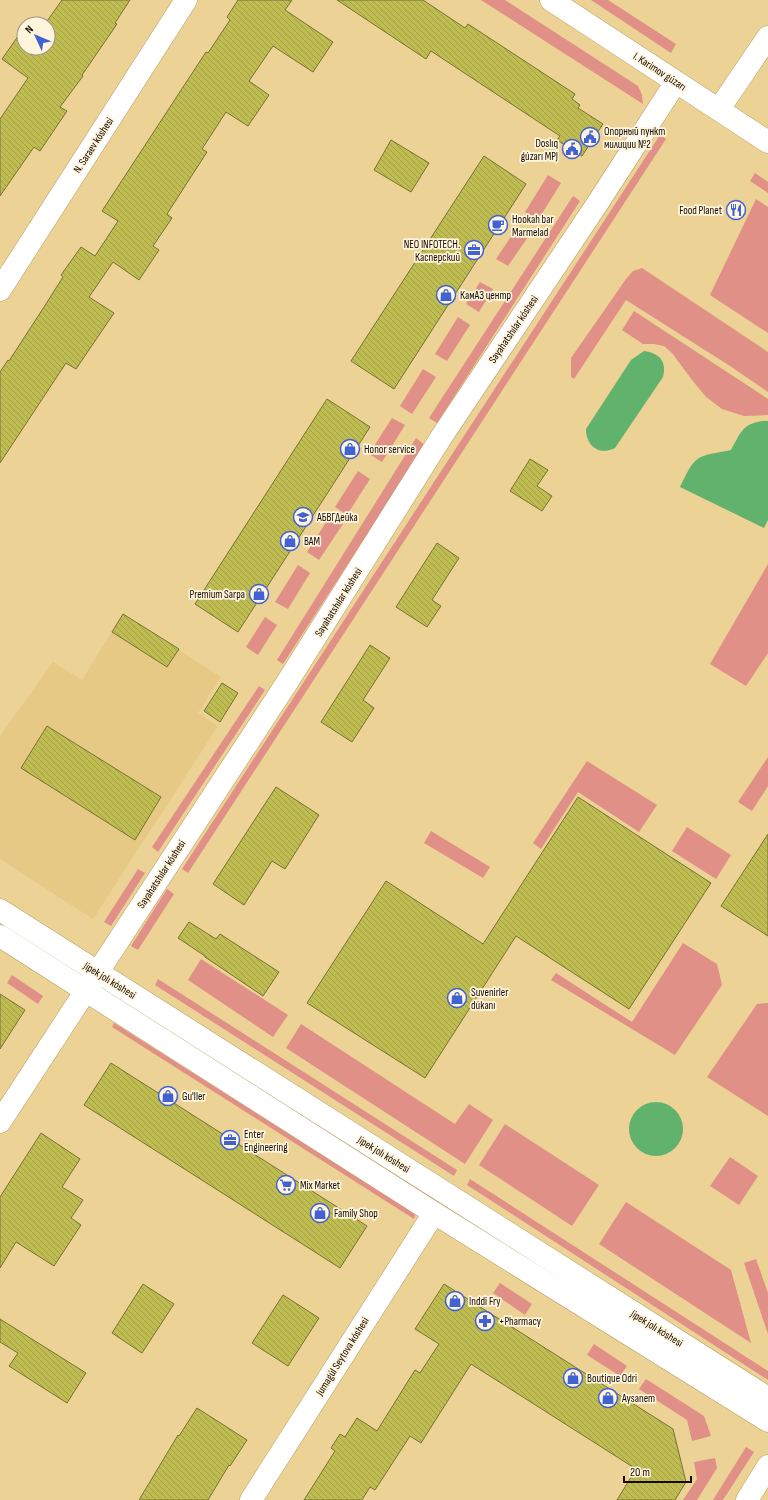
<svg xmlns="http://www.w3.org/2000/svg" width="768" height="1500" font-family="'Sofia Sans Condensed',sans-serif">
  <defs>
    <pattern id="building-back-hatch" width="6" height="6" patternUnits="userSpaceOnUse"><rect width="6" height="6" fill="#bfbc52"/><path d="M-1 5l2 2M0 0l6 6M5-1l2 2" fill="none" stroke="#a3a046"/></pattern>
  </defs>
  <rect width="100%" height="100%" fill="#ecd295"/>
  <path fill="#e6c984" d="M123,614L221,677L198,713L218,726L93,919L0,859V736L53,662L82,680Z"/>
  <g fill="#e09086">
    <path d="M481,0H505L638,86L642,95L643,104Z"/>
    <path d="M591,0H608L676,44L671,53Z"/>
    <path d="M660,135L666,139L188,873L182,869Z"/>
    <path d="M755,173L768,182V193L750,181Z"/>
    <path d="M548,175L561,183L538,220L525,212Z"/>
    <path d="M573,196L580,201L437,423L429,418Z"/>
    <path d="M756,199L768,207V333L710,295Z"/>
    <path d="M516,229L528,237L508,266L496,259Z"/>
    <path d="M642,268L768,352V392L730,366L626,300L574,379L571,377V358L626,279L633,271Z"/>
    <path d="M480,282L493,289L479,312L466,304Z"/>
    <path d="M634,311L768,399V415L744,416L722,409L706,397L692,380L672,353L664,346L654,344H643L622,330Z"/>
    <path d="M458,317L470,325L447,361L435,354Z"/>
    <path d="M423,369L436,377L412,414L400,406Z"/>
    <path d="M392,418L405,425L382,462L369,454Z"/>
    <path d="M416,438L425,445L283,664L277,660Z"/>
    <path d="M358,471L370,479L347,515L335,507Z"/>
    <path d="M330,516L343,524L319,560L307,552Z"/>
    <path d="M768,564V653L746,686L710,664Z"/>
    <path d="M298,565L310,573L288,609L275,602Z"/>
    <path d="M265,617L277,625L258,655L246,647Z"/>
    <path d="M259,686L265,690L158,852L152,847Z"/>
    <path d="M768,757V786L752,811L738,802Z"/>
    <path d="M587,761L657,805L639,832L578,792L541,849L533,843Z"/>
    <path d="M687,827L731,855L716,879L672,851Z"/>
    <path d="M431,831L490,867L483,878L424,843Z"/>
    <path d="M138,869L145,873L111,926L104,922Z"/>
    <path d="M167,889L174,894L138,950L131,946Z"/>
    <path d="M683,943L717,964L722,985L675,1055L551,980L556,973L632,1022Z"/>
    <path d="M201,959L288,1015L273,1037L188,980Z"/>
    <path d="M12,975L43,996L38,1004L7,983Z"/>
    <path d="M158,979L457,1170L454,1176L155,985Z"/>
    <path d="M768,1003V1116L707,1077L757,1004Z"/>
    <path d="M114,1023L409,1210L415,1215L414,1219L112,1027Z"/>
    <path d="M301,1024L455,1124L469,1104L493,1120L465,1164L286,1048Z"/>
    <path d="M505,1124L599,1185L572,1226L479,1165Z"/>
    <path d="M730,1157L758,1176L739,1205L710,1186Z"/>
    <path d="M470,1179L768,1371V1380L467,1185Z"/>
    <path d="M626,1202L731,1270L751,1343L599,1244Z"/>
    <path d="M756,1259L768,1293V1334L744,1263Z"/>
    <path d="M500,1283L532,1304L525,1315L493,1293Z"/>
    <path d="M594,1344L627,1366L620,1376L587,1355Z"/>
    <path d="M646,1379L704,1416L711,1436L692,1441L687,1420L639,1389Z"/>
    <path d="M746,1447L754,1452L723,1500H713Z"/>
    <path d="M715,1458L717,1468L697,1500H683L697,1479L694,1462Z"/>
  </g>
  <g fill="#61b26d">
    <path d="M644,351C659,353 667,361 663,377L615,448C599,456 586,446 586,429L631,360Z"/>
    <path d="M762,421H768V520L764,528L680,487C696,454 695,457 731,450C740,434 742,424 762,421Z"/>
    <circle cx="656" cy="1129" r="27"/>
  </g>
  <g fill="url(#building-back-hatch)" stroke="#757335">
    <path d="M62,0H130L115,23L117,24L82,75L83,76L60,107L67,111L40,151L34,147L0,196V119L28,78L2,59L21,32L24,34V48H48V24H45Z"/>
    <path d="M238,0H292L285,10L333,42L313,72L273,46L249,81L269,95L248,126L226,112L202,149L207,152L167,214L172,218L153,246L159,250L139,280L113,262L89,297L114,313L76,369L66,363L0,463V372L8,360L9,361L44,307L63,277L61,275L81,247L95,256L118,221L102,211L206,52L208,53L230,20L227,17Z"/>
    <path d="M337,0H423L465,28L468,24L575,94L572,99L580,105L578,108L603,124L582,156L557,140L560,136L431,51L426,59Z"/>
    <path d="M391,140L429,163L411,192L374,170Z"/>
    <path d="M484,156L526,184L394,389L351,361Z"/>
    <path d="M327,399L370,427L238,632L195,604Z"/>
    <path d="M530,459L548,470L537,486L552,496L542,511L510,491Z"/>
    <path d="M437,543L459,558L432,600L441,606L427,627L396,607Z"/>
    <path d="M123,614L179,649L167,667L112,632Z"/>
    <path d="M370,645L390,658L363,700L374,708L352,742L321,722Z"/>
    <path d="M222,683L238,693L220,722L204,711Z"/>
    <path d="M47,726L161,797L135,840L21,768Z"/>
    <path d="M276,787L319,815L285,869L272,861L244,905L213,884Z"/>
    <path d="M578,797L711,883L629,1009L516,936L425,1078L307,1003L386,881L483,944Z"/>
    <path d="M768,834V936L721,906Z"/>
    <path d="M189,922L216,939L220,934L279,972L263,996L205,957V956L178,938Z"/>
    <path d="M0,994L25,1010L0,1049Z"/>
    <path d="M111,1063L367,1226L340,1268L84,1105Z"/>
    <path d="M41,1133L80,1159L62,1187L83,1200L71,1218L81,1225L54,1266L16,1242L0,1268V1197Z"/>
    <path d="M143,1284L174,1304L142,1353L112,1333Z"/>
    <path d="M444,1284L673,1429L686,1482L675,1500H617L636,1469L471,1364L421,1443L410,1436L375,1490L370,1487L362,1500H304L335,1451L331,1448L340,1434L345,1437L357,1418L377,1431L415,1370L420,1373L439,1344L415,1329Z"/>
    <path d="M283,1295L319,1318L288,1366L252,1343Z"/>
    <path d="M0,1319L86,1373L67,1403L9,1366L18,1353L0,1342Z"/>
    <path d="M197,1408L247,1440L230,1466L229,1465L208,1500H139L178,1435L179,1436Z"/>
  </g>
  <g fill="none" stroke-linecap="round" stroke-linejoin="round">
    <g stroke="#b79e63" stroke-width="23">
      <g id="minor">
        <path d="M719,109L768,37"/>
        <path d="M0,290L186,0"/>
        <path d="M0,910L768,1398"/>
        <path d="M0,936L434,1213L768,1421"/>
        <path d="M0,1122L288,681L442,436L599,201L676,82"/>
        <path d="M251,1500L434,1213"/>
      </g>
    </g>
    <g stroke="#b79e63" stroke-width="23">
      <g id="major">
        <path d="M551,0L768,142"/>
        <path d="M747,1500L768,1466"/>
      </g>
    </g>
    <use href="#minor" stroke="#fff" stroke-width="22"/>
    <use href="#major" stroke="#fff" stroke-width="22"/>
  </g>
  <defs>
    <g id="civic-ring" transform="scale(1)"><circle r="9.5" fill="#fff4dc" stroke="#4062d4" stroke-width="1.5"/><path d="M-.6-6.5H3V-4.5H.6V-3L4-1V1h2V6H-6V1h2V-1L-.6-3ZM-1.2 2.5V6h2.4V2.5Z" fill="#4062d4"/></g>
    <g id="restaurant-ring" transform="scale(1)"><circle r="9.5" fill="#fff4dc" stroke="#4062d4" stroke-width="1.5"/><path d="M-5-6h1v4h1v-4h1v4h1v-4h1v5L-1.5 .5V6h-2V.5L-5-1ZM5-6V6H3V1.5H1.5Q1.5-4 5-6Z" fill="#4062d4"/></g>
    <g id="cafe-ring" transform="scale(1)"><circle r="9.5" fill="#fff4dc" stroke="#4062d4" stroke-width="1.5"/><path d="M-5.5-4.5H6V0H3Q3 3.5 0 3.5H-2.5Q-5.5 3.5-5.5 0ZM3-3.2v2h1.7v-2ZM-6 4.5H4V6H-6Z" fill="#4062d4"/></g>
    <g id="office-ring" transform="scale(1)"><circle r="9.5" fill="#fff4dc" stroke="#4062d4" stroke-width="1.5"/><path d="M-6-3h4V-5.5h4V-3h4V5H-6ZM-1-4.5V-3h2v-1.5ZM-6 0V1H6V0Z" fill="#4062d4"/></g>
    <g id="shop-ring" transform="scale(1)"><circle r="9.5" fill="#fff4dc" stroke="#4062d4" stroke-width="1.5"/><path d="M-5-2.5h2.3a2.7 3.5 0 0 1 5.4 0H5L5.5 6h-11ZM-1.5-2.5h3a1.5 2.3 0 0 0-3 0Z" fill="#4062d4"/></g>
    <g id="school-ring" transform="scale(1)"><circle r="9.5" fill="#fff4dc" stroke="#4062d4" stroke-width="1.5"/><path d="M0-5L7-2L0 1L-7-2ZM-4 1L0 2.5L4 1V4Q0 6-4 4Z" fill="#4062d4"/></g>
    <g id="supermarket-ring" transform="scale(1)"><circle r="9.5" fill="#fff4dc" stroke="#4062d4" stroke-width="1.5"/><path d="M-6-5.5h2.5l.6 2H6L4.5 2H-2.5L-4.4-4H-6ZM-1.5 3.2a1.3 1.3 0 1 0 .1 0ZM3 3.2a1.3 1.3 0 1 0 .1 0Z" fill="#4062d4"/></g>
    <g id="pharmacy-ring" transform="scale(1)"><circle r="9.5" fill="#fff4dc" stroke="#4062d4" stroke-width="1.5"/><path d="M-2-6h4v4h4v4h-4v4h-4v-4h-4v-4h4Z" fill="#4062d4"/></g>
  </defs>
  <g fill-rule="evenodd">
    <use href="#civic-ring" x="590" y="137"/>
    <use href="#civic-ring" x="572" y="149"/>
    <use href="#restaurant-ring" x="736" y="210"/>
    <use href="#cafe-ring" x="498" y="225"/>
    <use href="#office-ring" x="474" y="250"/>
    <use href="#shop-ring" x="446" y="295"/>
    <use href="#shop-ring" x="350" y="449"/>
    <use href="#school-ring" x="303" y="517"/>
    <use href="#shop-ring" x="290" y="541"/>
    <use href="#shop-ring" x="259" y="594"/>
    <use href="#shop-ring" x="457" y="998"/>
    <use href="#shop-ring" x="168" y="1096"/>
    <use href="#office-ring" x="230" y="1140"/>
    <use href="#supermarket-ring" x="286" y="1185"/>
    <use href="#shop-ring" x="320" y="1213"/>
    <use href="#shop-ring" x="455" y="1301"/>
    <use href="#pharmacy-ring" x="485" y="1321"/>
    <use href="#shop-ring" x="573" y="1378"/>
    <use href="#shop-ring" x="608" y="1398"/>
  </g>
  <g text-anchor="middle" stroke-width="3.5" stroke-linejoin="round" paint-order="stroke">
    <g font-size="11" fill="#140a00" stroke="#fff4dc">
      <text transform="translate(660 71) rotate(33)" y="4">I. Karimov gúzarı</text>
      <text transform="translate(93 145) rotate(-57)" y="4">N. Saraev kóshesi</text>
      <text transform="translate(513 329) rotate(-56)" y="4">Sayahatshılar kóshesi</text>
      <text transform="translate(338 602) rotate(-58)" y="4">Sayahatshılar kóshesi</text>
      <text transform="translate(161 874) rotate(-57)" y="4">Sayahatshılar kóshesi</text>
      <text transform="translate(110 980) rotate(32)" y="4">Jipek jolı kóshesi</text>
      <text transform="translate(384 1154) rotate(32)" y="4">Jipek jolı kóshesi</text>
      <text transform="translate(657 1328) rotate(32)" y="4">Jipek jolı kóshesi</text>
      <text transform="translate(342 1356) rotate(-58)" y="4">Jumagúl Seytova kóshesi</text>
    </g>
    <g font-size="11" fill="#140a00" stroke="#fff4dc" text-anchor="start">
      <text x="604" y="135">Опорный пункт<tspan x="604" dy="13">милиции №2</tspan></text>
      <text x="558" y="147" text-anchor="end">Doslıq<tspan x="558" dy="13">gúzarı MPJ</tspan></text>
      <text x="722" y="214" text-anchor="end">Food Planet</text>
      <text x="512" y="223">Hookah bar<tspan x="512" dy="13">Marmelad</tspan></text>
      <text x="460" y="248" text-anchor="end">NEO INFOTECH.<tspan x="460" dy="13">Касперский</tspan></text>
      <text x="460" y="299">КамАЗ центр</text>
      <text x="364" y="453">Honor service</text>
      <text x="317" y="521">АБВГДейка</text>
      <text x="304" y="545">BAM</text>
      <text x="245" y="598" text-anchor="end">Premium Sarpa</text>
      <text x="471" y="996">Suvenirler<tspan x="471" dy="13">dúkanı</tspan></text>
      <text x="182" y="1100">Gu'ller</text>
      <text x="244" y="1138">Enter<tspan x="244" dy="13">Engineering</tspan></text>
      <text x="300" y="1189">Mix Market</text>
      <text x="334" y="1217">Family Shop</text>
      <text x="469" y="1305">Inddi Fry</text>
      <text x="499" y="1325">+Pharmacy</text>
      <text x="587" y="1382">Boutique Odri</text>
      <text x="622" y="1402">Aysanem</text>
    </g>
  </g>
  <g transform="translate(36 36) rotate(314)"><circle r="19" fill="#fff4dc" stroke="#a19684"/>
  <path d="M0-3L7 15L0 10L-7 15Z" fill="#4062d4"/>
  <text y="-6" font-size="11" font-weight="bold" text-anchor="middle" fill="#140a00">N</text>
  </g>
  <path d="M624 1476v6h67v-6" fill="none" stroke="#140a00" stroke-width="2"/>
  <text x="630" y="1476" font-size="12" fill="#140a00" stroke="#fff4dc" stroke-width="3" paint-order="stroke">20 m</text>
</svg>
